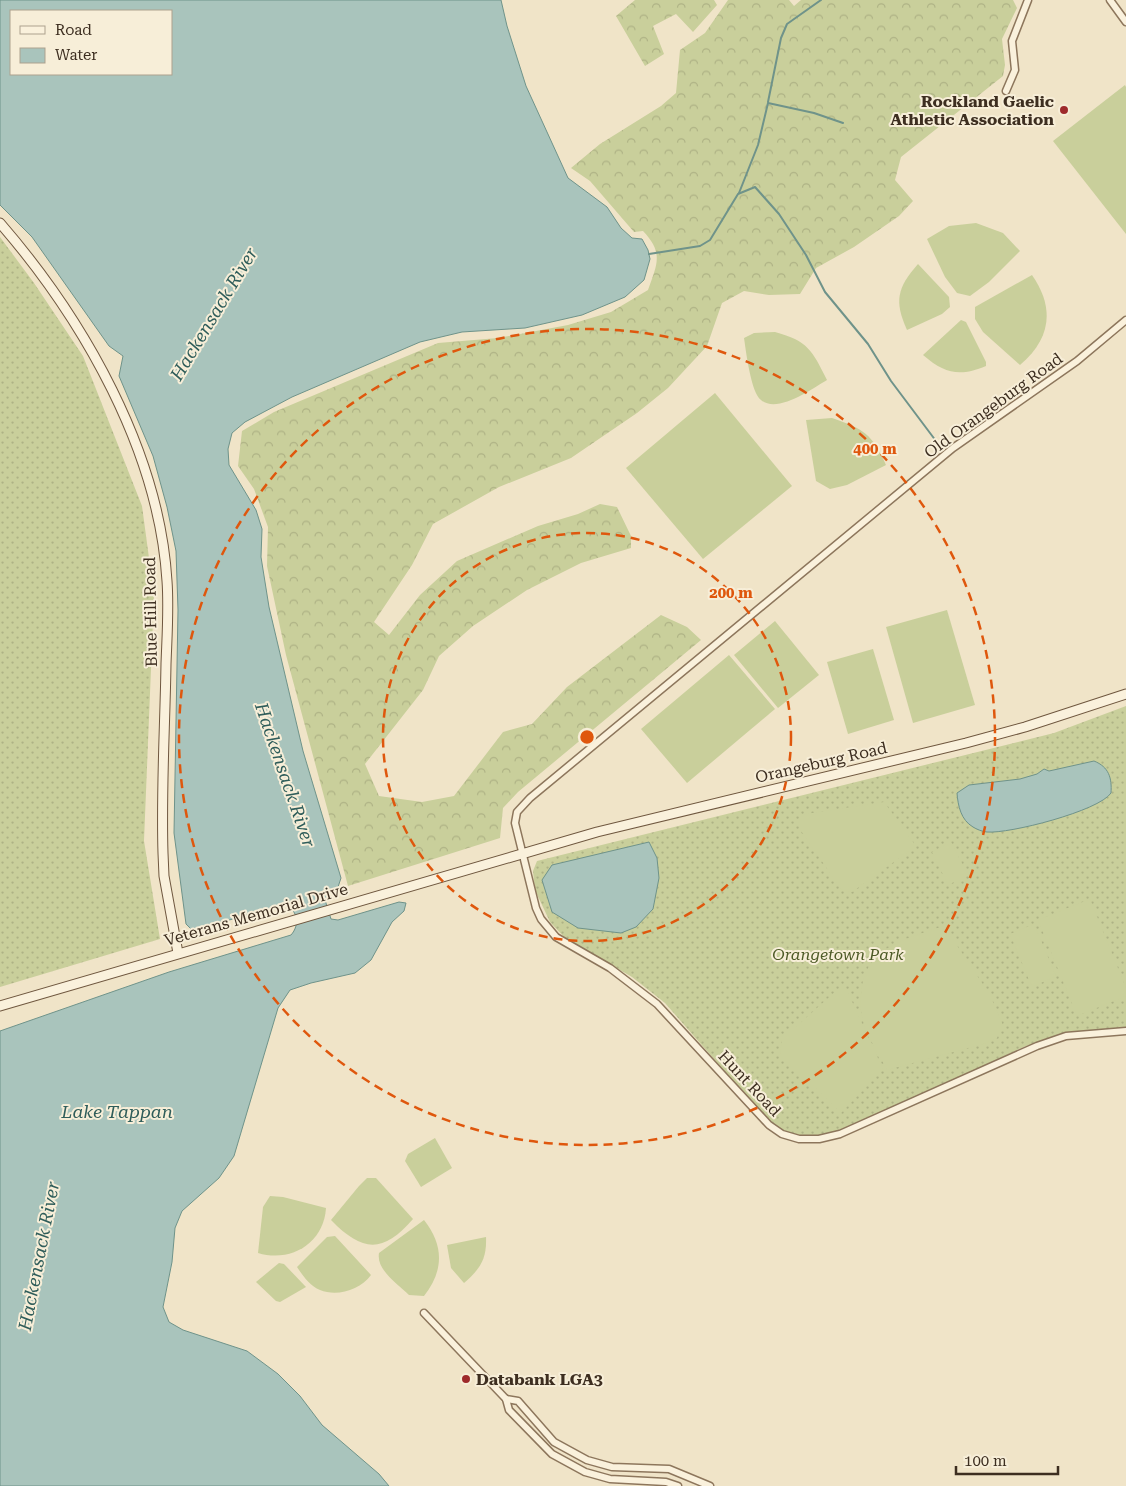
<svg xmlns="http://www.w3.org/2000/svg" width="1126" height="1486" font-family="'Roboto Serif',serif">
  <defs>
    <pattern id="grass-dots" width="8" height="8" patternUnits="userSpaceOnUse" patternTransform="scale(1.25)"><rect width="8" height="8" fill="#c9cf9b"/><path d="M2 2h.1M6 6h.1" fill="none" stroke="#aeb285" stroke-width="1.8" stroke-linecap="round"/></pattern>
    <pattern id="forest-crowns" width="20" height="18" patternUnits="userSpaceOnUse" patternTransform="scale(1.25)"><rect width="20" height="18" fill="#c9cf9b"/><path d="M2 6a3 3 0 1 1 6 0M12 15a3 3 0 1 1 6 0" fill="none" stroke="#aeb285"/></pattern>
  </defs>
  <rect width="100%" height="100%" fill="#f0e4c8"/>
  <g fill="url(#grass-dots)">
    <path d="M0,237L34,283L83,356L142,506L154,595L144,841L160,939L0,987Z"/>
    <path d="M1126,706V1028L1079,1031L1026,1046L842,1131L813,1136L790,1135L769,1122L665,1003L632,977L565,938L550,922L535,890L533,871L537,861L1054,733Z"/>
  </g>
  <g fill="url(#forest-crowns)">
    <path d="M635,0H714L717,5L693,32L676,14L653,26L664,54L645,66L616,16Z"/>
    <path d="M728,0H789L794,6L801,0H1013L1017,8L1002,39L1005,65L1003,76L901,157L895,180L913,201L899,216L854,247L816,268L800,294L769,295L744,291L722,303L707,346L668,388L637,413L571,458L499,487L433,524L412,565L374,622L389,635L420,595L457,561L538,526L578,514L600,504L617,507L631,536V548L581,563L527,590L473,626L439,656L423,690L365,764L379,796L422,802L454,796L503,732L532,724L567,687L661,615L687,627L701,640L518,792L503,808L500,838L348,886L286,655L267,566L268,527L254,489L238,466L242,431L274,412L438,343L498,338L568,325L611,312L648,290C657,264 664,253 643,231L634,232L590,181L571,168L600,144L661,106L676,93L680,50L705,33Z"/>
  </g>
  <g fill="#c9cf9b">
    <path d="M1125,85L1126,87V234L1053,141Z"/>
    <path d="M976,223L1003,233L1020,251L989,282L970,296L957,293L945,277L927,239L949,226Z"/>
    <path d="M918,264L949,297L950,307L942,314L907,330C894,301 897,288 918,264Z"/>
    <path d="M1032,275C1055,308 1051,339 1020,365L983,332L975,319V307Z"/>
    <path d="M961,320L966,322L986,362V366C960,377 945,374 923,355Z"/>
    <path d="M775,332C808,341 812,350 827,380C812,389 777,414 761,400C751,393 746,351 744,338L754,333Z"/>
    <path d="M715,393L792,486L703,559L626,468Z"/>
    <path d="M832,418C864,429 872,434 886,465L847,485L830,489L816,481L806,420Z"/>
    <path d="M947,610L975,705L913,723L886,627Z"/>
    <path d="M775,621L819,675L778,708L734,655Z"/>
    <path d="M873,649L894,720L848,734L827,662Z"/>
    <path d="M729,655L775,709L687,783L641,729Z"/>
    <path d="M884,802L916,846L852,892L841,889L799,828V815Z"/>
    <path d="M951,842L968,875L948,885L932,852Z"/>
    <path d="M1090,899L1126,988V996L1077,1016L1038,920Z"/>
    <path d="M1034,924L1056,976L1032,987L1010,934Z"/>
    <path d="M944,926L990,995L1002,1023L997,1038L983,1044L887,1070C879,1054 867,1037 863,1021C860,1010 860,998 862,986C868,946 911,937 944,926Z"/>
    <path d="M844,984L883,1069L841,1113L780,1054L782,1039Z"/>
    <path d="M435,1138L452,1168L421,1187L405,1161L408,1154Z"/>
    <path d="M367,1178H376L413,1219C383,1254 362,1252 331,1220L359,1186Z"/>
    <path d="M270,1196L283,1197L326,1208C324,1243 291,1263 258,1253L263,1207Z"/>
    <path d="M424,1220C444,1245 444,1271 424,1296L409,1295C398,1284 376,1270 379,1253Z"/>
    <path d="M335,1236L371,1275C360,1290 337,1297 320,1290C310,1286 303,1276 297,1267L327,1237Z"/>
    <path d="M486,1237C487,1259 480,1269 464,1283L451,1268L447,1245Z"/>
    <path d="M279,1263L284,1264L306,1287L280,1302L276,1301L256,1282Z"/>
  </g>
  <g fill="#a9c4bc" stroke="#6f938a" fill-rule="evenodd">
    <path d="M0,0H501L507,26L526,86L568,178L607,207L621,228L632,238L642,239L648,250L650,259L644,280L625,297L582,315L525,328L462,332L420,342L292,397L245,422L232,433L228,449L229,465L256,510L262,529L261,557L269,607L303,751L341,878L338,887L325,900L331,919L338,920L399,902L406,903L404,911L392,922L371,960L355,973L311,983L290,990L278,1008L234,1156L219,1178L182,1211L175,1228L172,1262L163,1307L169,1322L183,1330L247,1351L278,1374L300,1396L322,1425L379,1474L389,1486H0V1031L169,972L291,935C300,925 298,910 285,905L192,930L186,924L174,833L178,610L176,551L167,507L153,456L119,376L123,356L109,346L32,237L0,205ZM11,11H171V74H11Z"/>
    <path d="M1094,761C1109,767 1112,778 1111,793C1099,811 1009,834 987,832C983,832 976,829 973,827C961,820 958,806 957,793L969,785L1020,779L1037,774L1044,769L1049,771Z"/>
    <path d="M649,842L657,858L659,878L653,909L636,927L621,933L578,928L552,912L542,880L552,865Z"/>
  </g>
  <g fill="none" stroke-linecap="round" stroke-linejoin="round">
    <g stroke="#6f938a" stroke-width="2">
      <path d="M768,102L781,38L787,24L821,0"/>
      <path d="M739,193L758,145L768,103L814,113L843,123"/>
      <path d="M649,254L700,246L710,240L738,194L755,187L779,214L806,255L825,292L868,344L891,381L942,449"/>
    </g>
    <g stroke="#8d765c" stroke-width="9">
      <g id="street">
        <path d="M1110,0L1126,22"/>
        <path d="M1006,91L1015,70L1012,41L1028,0"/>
        <path d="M1126,320L1077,361L953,448L530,798L517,812L515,823L536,908L541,919L556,937L610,968L657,1004L769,1125L782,1134L799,1139H819L840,1134L1037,1046L1066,1036L1126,1031"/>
        <path d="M424,1313L506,1399L509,1410L552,1454L585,1472L610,1479L666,1482L678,1486"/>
        <path d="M506,1399L518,1401L554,1442L587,1460L612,1467L669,1469L710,1486"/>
      </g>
    </g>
    <g stroke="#6f573f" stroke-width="11">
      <g id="secondary">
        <path d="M0,223C84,320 159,451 167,581C169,608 167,636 166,664C165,727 161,790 163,853L164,876L178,953"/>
        <path d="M0,1006L597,832L966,743L1025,727L1126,694"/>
      </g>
    </g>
    <use href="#street" stroke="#faf1dc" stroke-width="6"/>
    <use href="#secondary" stroke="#faf1dc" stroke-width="9"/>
  </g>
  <g fill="none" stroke="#df570d" stroke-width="2.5" stroke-dasharray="9 6">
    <circle cx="587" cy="737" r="204"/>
    <circle cx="587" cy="737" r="408"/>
  </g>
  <g fill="#9e2a2b" stroke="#f7eed8" stroke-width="2">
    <circle cx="1064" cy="110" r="5"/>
    <circle cx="466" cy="1379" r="5"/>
  </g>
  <g text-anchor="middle" stroke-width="4" stroke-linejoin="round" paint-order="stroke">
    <g font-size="16" font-weight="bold" fill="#3d2e20" stroke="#f7eed8" text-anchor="end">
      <text x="1054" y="107">Rockland Gaelic<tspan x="1054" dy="18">Athletic Association</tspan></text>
      <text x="476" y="1385" text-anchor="start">Databank LGA3</text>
    </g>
    <g font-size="16" fill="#3d2e20" stroke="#f7eed8">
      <text transform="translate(993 405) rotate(-36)" y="6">Old Orangeburg Road</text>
      <text transform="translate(150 612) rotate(-91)" y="6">Blue Hill Road</text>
      <text transform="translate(821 762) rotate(-13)" y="6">Orangeburg Road</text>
      <text transform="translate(256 914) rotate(-16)" y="6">Veterans Memorial Drive</text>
      <text transform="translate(750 1083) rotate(47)" y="6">Hunt Road</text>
    </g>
    <g font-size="16" font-style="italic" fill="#4d5a26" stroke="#f7eed8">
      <text x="838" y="960">Orangetown Park</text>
    </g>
    <g font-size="18" font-style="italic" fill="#2f5d5a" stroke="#f7eed8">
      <text transform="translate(214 314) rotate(-59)" y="6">Hackensack River</text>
      <text transform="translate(285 775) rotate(71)" y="6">Hackensack River</text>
      <text x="117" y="1118">Lake Tappan</text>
      <text transform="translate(39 1256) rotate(-79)" y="6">Hackensack River</text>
    </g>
  </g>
  <circle cx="587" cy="737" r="8" fill="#df570d" stroke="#f7eed8" stroke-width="2.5"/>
  <g font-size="15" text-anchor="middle" font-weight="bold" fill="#df570d" stroke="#f7eed8" stroke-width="4" stroke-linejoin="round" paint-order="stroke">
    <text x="875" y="454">400 m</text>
    <text x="731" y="598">200 m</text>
  </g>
  <rect x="10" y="10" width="162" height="65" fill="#f7eed8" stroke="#ada18e"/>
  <rect x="20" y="26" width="25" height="8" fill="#faf1dc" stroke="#ada18e"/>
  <text x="55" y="35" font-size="15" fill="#3d2e20">Road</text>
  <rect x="20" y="48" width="25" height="15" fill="#a9c4bc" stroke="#ada18e"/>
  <text x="55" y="60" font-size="15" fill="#3d2e20">Water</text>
  <path d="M956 1466v8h102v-8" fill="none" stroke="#3d2e20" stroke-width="2.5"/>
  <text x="964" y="1466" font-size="15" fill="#3d2e20" stroke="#f7eed8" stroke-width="4" paint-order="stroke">100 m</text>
</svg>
